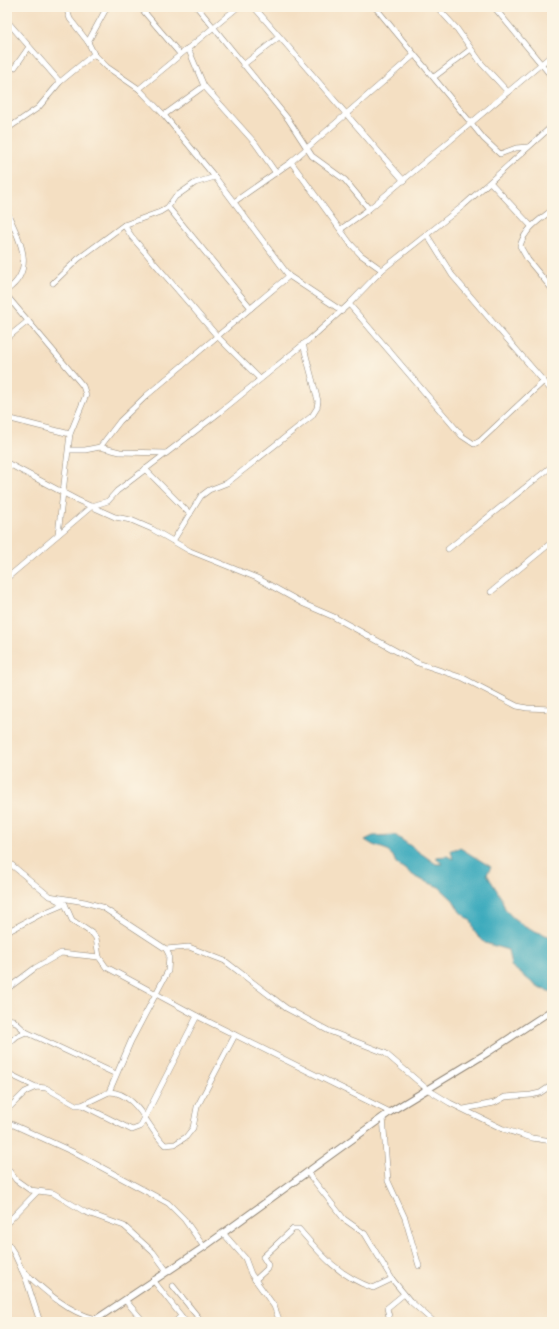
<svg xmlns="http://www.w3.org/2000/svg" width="559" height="1329" font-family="Mynerve,sans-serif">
  <rect width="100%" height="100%" fill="#fcf5e5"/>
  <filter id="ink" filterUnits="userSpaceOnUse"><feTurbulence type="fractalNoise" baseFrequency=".025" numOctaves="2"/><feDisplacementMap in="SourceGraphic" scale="8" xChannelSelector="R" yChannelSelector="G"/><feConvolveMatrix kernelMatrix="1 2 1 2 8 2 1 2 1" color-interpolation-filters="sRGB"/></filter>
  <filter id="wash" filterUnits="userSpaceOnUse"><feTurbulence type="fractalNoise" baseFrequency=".012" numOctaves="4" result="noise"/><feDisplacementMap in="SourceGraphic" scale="16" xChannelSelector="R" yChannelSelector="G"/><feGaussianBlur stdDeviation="0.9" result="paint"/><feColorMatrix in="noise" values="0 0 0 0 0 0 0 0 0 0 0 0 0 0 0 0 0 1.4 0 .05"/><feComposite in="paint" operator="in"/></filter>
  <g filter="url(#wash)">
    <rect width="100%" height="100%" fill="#f4dfc2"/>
    <path fill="#3eabbd" stroke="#346b74" d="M395,835L436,864H442L436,857L447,856L453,859L451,850L460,848L491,867L487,874C491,882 496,888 500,896C503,900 503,906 506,910C515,923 537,933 552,937V992L539,988L511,966L508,950L485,943L476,934L471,921L460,912L453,900L439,887L417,878L396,863L393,856L385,849L373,845L365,840L373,836Z"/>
  </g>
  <g filter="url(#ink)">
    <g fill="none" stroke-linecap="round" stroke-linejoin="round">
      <g stroke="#908576" stroke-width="6">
        <g id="minor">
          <path d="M66,7L70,19L88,42L94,54L107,67L139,89L164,115L215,177L289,276L342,311"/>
          <path d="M140,7L180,54"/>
          <path d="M197,7L288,119L312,156L345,180L369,209"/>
          <path d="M254,7L404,181"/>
          <path d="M437,7L457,29L482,64L508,92"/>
          <path d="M494,7L552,77"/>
          <path d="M551,7L552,8"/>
          <path d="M7,21L60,82"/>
          <path d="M88,42L107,7"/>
          <path d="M188,48L204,86L255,143L276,173"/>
          <path d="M243,65L279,37"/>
          <path d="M7,72L15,67L29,47"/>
          <path d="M434,77L471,49"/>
          <path d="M139,89L238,7"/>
          <path d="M164,115L204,86"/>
          <path d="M7,129L38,108L60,82L94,54"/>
          <path d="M528,147L516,148L500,154L484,139L471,123L552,55"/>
          <path d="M291,162L350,243L361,255L382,270"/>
          <path d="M490,182L531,226"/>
          <path d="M234,202L291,162L414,55"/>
          <path d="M168,207L251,308"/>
          <path d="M552,210C538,221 525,229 520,246L528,260L552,289"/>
          <path d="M7,212C19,239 37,269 7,290"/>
          <path d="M124,225L132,237L218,337L260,379"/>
          <path d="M341,229L369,209L471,123L375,7"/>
          <path d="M427,235L452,275L552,391"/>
          <path d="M53,283L78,259L124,225L160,212L168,207L175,197L195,183L215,177"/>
          <path d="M7,296L83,386L86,395L70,434L58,534"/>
          <path d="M349,304L462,436L474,444L480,441L544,381"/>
          <path d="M7,338L28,321"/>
          <path d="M7,418L70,434"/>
          <path d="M100,447L120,421L146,396L289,276"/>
          <path d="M69,450H85L100,447L120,452L166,453"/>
          <path d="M7,463L77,500L115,517L131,520L152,529L190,551L257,578L304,604L334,617L418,663L463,678L517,706L527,708L552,709"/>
          <path d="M145,469L190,514"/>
          <path d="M173,541L201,496L209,490L227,483L312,416L317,408L318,401L303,344"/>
          <path d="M448,549L552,466"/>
          <path d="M7,578L92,506L108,501L117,491L220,412L310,339L349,304L382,270L464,205L552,126"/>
          <path d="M491,592L552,542"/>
          <path d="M551,624H552"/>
          <path d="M7,861L49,896L85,902L102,907L166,949L169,955L168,971L131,1041L109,1092L82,1105H76L46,1088L36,1087L25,1092L7,1110"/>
          <path d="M55,899L65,904L72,920L93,934L96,938L99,957L106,967L197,1016L140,1127L132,1130L82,1105"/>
          <path d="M7,932L39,915L65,904"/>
          <path d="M166,949L189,947L225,961L286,1008L329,1031L385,1053L427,1089L450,1103L503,1129L532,1138L552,1141"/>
          <path d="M7,989L35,968L61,953L99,957"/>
          <path d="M197,1016L390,1112"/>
          <path d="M7,1019L13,1020L26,1032"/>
          <path d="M7,1045L17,1036L26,1032L116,1074"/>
          <path d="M7,1073L36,1087"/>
          <path d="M109,1092C137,1092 148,1129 165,1145L175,1144L186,1137L193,1128L197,1107L235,1035"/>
          <path d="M464,1109L494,1103L505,1097L531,1095L540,1093L552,1085"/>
          <path d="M383,1117L388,1181L405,1218L419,1266"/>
          <path d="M7,1122L73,1152L168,1203L184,1219L204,1247"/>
          <path d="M7,1168L16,1180L30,1190L53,1193L85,1212L124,1226L153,1252L167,1271"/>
          <path d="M307,1172L344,1219L365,1234L392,1279L410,1301L434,1322"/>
          <path d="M7,1223L37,1192"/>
          <path d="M223,1233L245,1258L251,1274L274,1306L280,1322"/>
          <path d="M7,1242L14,1253L26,1279L40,1322"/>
          <path d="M22,1270C44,1290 67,1312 96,1319"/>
          <path d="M153,1280L186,1322"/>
          <path d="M255,1280L267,1269L268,1265L263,1257L293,1229H299C322,1256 339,1276 373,1288L392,1279"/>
          <path d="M173,1286L202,1322"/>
          <path d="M125,1300L144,1322"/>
          <path d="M175,1322L181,1316"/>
          <path d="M230,1322H235"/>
          <path d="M387,1322L390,1321L387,1308L404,1294"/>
        </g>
      </g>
      <g stroke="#908576" stroke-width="8">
        <path id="tertiary" d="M92,1322L204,1247L390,1112L487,1053L552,1010"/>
      </g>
      <use href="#minor" stroke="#fff" stroke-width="5"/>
      <use href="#tertiary" stroke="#fff" stroke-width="6"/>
    </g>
  </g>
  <rect width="559" height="1329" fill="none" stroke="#fcf5e5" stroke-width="24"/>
</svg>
